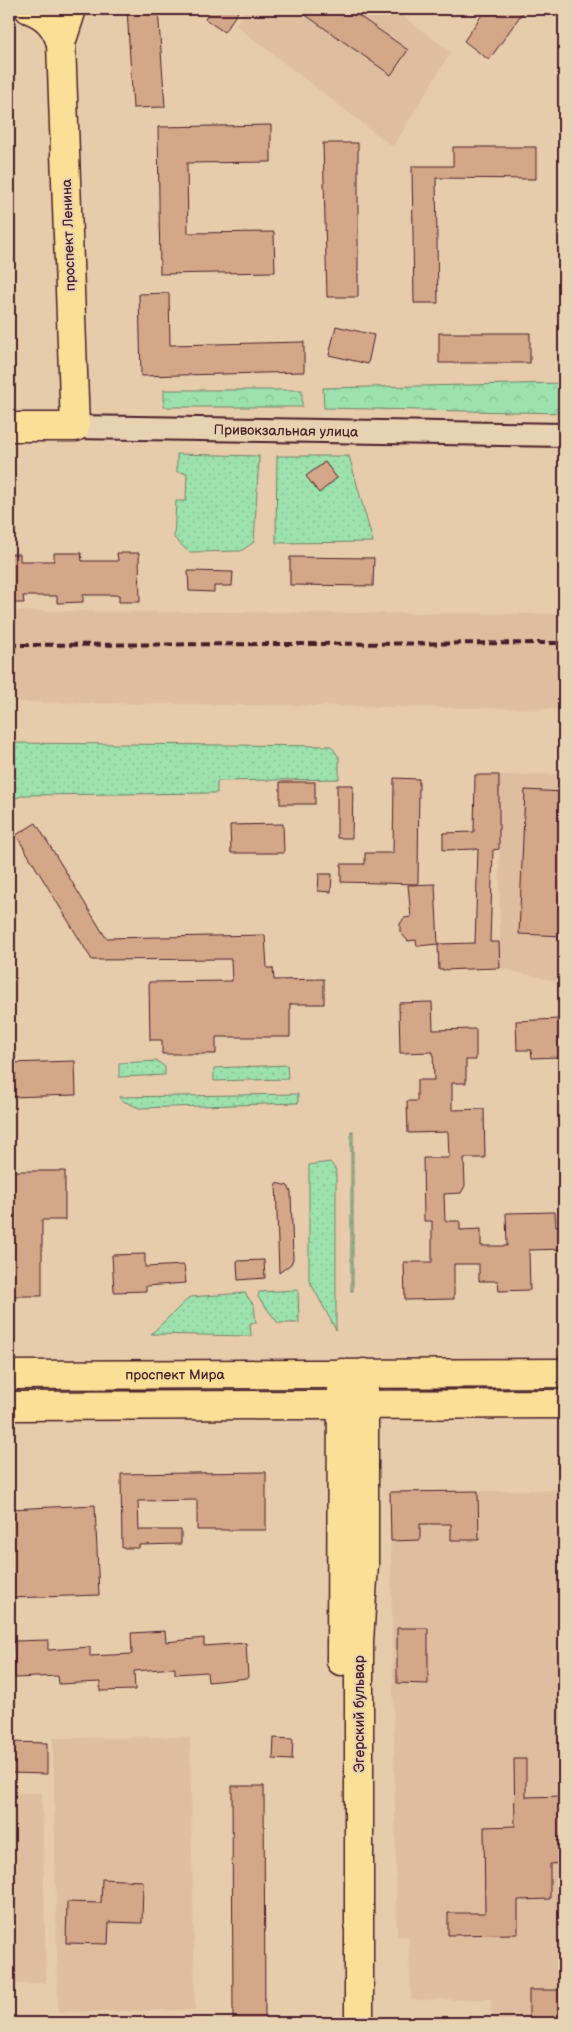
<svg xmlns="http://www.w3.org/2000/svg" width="573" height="2032" font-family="'Balsamiq Sans',sans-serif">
  <defs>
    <pattern id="grass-dots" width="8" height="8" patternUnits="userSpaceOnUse" patternTransform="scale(1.25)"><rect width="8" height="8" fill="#9de2ae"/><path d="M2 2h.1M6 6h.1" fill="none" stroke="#89c196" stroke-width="1.8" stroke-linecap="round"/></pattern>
    <pattern id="forest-crowns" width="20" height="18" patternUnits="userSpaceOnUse" patternTransform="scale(1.25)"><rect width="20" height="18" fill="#9de2ae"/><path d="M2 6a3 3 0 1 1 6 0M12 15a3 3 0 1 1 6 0" fill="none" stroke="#89c196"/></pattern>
  </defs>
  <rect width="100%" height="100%" fill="#e6ccab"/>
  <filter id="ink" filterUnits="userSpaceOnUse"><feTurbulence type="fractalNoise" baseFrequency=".02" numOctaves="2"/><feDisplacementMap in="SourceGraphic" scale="10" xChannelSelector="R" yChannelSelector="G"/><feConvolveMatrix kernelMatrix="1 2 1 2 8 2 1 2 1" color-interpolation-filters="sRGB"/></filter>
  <g filter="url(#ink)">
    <g fill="#debe9f">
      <path d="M246,9H393L451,52L393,147L235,25Z"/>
      <path d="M9,611L564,614V709L9,702Z"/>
      <path d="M564,774V983L500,968L499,775Z"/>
      <path d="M564,1490V2023H492L491,1999L411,2000L408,1936H397L390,1492Z"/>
      <path d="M190,1737L195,2010L58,2012L53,1738Z"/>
      <path d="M9,1793H42L46,1983L9,1984Z"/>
    </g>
    <g fill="url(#grass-dots)" stroke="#74806c">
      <path d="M177,454L259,456L254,542L241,551L189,552L174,538L176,501H186L187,473L177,472Z"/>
      <path d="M277,456H349L373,542L276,543Z"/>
      <path d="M9,743L331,746L339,757V779L217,781V793L25,795L9,800Z"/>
      <path d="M157,1061L165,1067V1075L119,1077V1063Z"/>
      <path d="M287,1065L288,1079L214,1081V1068Z"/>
      <path d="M298,1094V1103L139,1108L121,1100L119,1097Z"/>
      <rect x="351" y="1131" width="2" height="160"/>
      <path d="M330,1162L336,1170V1330L309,1280V1165Z"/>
      <path d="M298,1290L299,1323H278L258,1297L259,1292Z"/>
      <path d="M245,1293L254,1306L256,1323H250L251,1336L151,1334L190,1297Z"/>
      <path d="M96,1387V1394L9,1395V1388Z"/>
      <path d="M112,1387H315L319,1388L320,1392L112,1394Z"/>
      <path d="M395,1388H564V1395H397Z"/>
    </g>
    <g fill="url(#forest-crowns)" stroke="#74806c">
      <path d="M564,383V413L324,408L323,388Z"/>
      <rect x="164" y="390" width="138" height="17"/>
    </g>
    <g fill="#d4a789" stroke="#4a1f2b">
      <path d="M127,9H158L165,107L133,108Z"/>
      <path d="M212,9H240L224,32L205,19Z"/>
      <path d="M297,9H349L408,50L391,75Z"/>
      <path d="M486,9H525L489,60L464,41Z"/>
      <path d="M271,125V162L187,163L188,233L274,232L275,272L160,274L158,127Z"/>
      <path d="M323,143H358V297H327Z"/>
      <path d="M453,147H536V179L436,178L438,303H414L412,166H453Z"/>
      <path d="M169,293L170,345L304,342V372L141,376L139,294Z"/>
      <path d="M336,326L374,335L368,364L329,355Z"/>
      <rect x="439" y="333" width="91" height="30"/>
      <path d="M325,462L337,478L319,493L306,476Z"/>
      <path d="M54,553H81L82,561H118L117,553H139L140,602H119V595H83V602L57,603V596H23L24,603H9V554H20V561H54Z"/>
      <path d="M290,557L374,558L373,586L290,585Z"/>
      <path d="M188,571L233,572L232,586H214V592L189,591Z"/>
      <path d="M475,775H499V849L493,850L490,942H499L500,968L439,970L438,944L475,943L478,849L443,850V833L474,832Z"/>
      <path d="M394,778L419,779L418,884L341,882V864H365V853H393Z"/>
      <rect x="280" y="782" width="35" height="22"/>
      <path d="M337,785H353L352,838H337Z"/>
      <path d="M525,790L564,792V936L519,934Z"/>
      <path d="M36,823L106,938L265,935L267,968H273L274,980L324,979V1004H290V1037H216V1054H162V1040H150L149,982L232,981L231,959L92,960L16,835Z"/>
      <path d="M283,824L284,853H231L230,825Z"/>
      <path d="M319,874H332L331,892L318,891Z"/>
      <path d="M435,884L438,944L417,946L416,940L408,941L400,932V924L404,918L411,917L408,885Z"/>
      <path d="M432,1002L433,1030L476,1029V1060H466V1083H452V1110L484,1109L485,1158H464L465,1186L461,1193L444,1194L445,1221H460V1230L481,1229V1246H507L506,1213L555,1212L556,1226H564V1249L529,1250L530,1290L499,1291L498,1281H479V1264H454V1299L405,1300L404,1262H432V1221H424L423,1158H449L448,1132L408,1133L407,1101H417V1080H434L433,1052L400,1053L399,1003Z"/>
      <path d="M559,1019L560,1057L532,1058L531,1050H517L516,1021Z"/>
      <path d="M75,1061L76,1095L9,1097V1063Z"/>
      <path d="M9,1171H65V1220H42V1296H9Z"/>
      <path d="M276,1183L288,1186L291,1192L293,1259L291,1264L279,1273Z"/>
      <path d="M145,1254V1267L184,1265L186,1283L146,1286V1291L114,1292L112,1255Z"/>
      <path d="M264,1260L265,1278L238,1280L237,1261Z"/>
      <path d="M266,1472V1530H197V1500L138,1501L139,1530H181V1544L139,1545V1548H122L121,1474Z"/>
      <path d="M478,1491L479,1540H451V1524H420V1540L391,1541L390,1492Z"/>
      <path d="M95,1505L99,1595L11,1598L9,1509Z"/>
      <path d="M397,1628H428V1684L397,1683Z"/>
      <path d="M165,1631L166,1642L204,1638V1646L246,1643L248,1678L208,1682L207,1672L175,1674V1668L134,1671L135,1690L100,1691V1682L59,1684L58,1676L15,1678L14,1641L48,1640V1650L90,1647V1656L132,1654L131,1633Z"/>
      <path d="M274,1738L293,1739L292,1760L273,1759Z"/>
      <path d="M9,1742L47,1743V1774L9,1773Z"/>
      <path d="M514,1759H526V1797L564,1796V1863L550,1864V1899L518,1900V1934L448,1935V1913H485L484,1827L515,1826Z"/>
      <path d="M232,1786H264L265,2023H233Z"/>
      <path d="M102,1879L143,1881L142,1923L109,1922L108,1944L66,1943L67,1902L101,1903Z"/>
      <rect x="529" y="1990" width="32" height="33"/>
    </g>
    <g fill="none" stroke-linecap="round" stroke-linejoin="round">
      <g stroke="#4a1f2b" stroke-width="26">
        <g id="tertiary">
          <path id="s1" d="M75,427L564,435"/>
        </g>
      </g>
      <g stroke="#4a1f2b" stroke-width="31">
        <g id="primary">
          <path d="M29,9C47,16 55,25 61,43"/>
          <path d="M9,427H75L61,43L72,9"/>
          <path id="s2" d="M9,1375L564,1373"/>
          <path d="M9,1406L564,1404"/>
          <path d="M341,1661L342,1373"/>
          <path d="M359,2023V1641L364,1564V1373"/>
        </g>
      </g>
      <use href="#tertiary" stroke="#e7d2b1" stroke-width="22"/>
      <use href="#primary" stroke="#fbdf96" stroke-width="28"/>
      <path stroke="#4a1f2b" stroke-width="4" stroke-dasharray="8 4" stroke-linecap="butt" d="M9,645L564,643"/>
    </g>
  </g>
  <g text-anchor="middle" stroke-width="4" stroke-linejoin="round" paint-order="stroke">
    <g font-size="14" fill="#4a1f2b" stroke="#e7d2b1">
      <text transform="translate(68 235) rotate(-92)" y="5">проспект Ленина</text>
      <text dy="5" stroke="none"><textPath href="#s1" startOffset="211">Привокзальная улица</textPath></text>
      <text dy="5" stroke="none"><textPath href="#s2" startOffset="166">проспект Мира</textPath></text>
      <text transform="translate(359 1714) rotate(-90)" y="5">Эгерский бульвар</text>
    </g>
  </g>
  <rect width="573" height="2032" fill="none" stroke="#e7d2b1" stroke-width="30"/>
  <rect x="15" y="15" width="543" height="2002" fill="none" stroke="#4a1f2b" stroke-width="2" filter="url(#ink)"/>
</svg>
